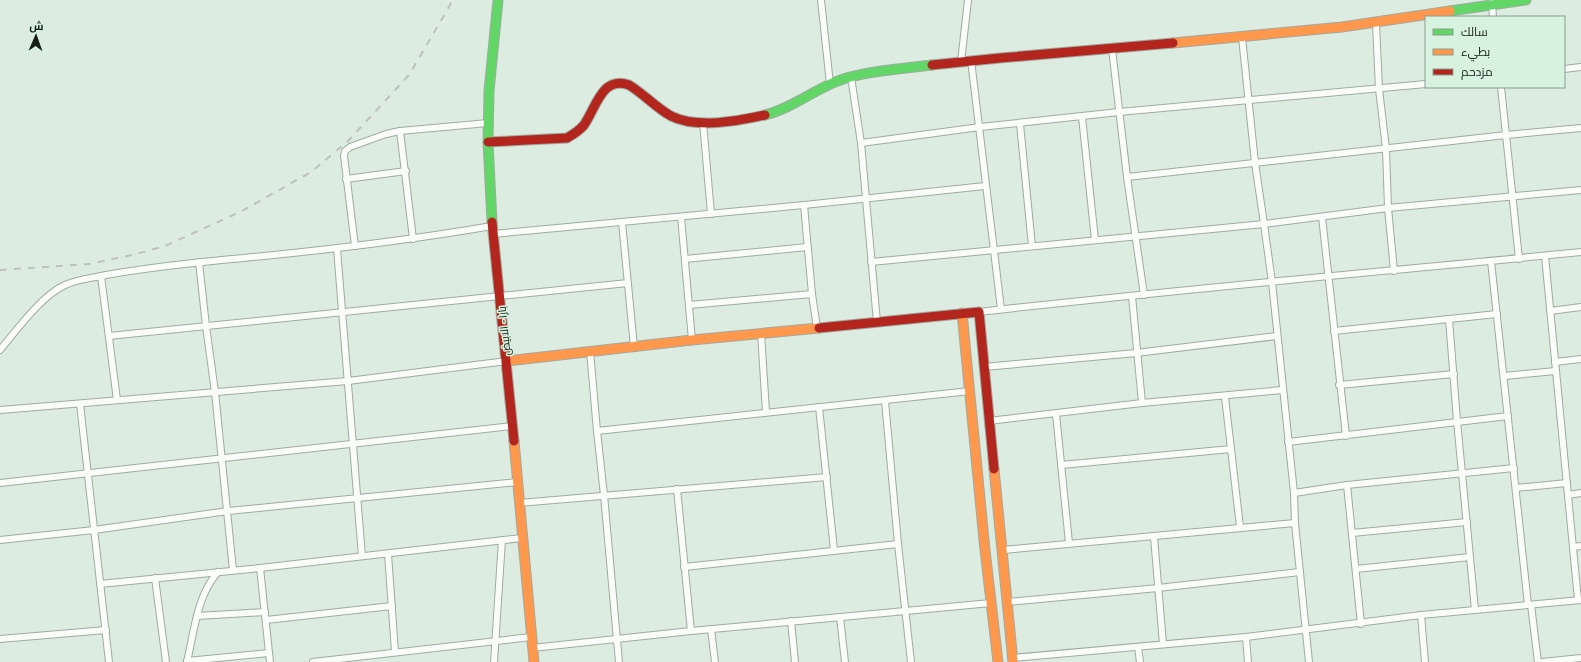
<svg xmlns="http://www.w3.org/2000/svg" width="1581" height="662" font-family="'PT Sans',Cairo,sans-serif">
  <rect width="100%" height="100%" fill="#ddece1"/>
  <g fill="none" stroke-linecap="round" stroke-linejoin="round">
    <g stroke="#9faba2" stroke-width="8">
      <g id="street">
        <path d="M821,0L830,84"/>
        <path d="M1492,3L1493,17"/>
        <path d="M1376,23L1379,89L1386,149L1388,208L1394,271"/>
        <path d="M1242,37L1255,163L1264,224L1272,282L1294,493L1295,523L1309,662"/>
        <path d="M1112,49L1127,177L1144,295"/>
        <path d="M971,60L1001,309"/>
        <path d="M961,62L968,0"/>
        <path d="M1564,69L1581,67"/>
        <path d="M851,77L861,143L877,322"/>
        <path d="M1501,87L1519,259"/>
        <path d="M1082,117L1095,240"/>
        <path d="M703,122L711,214"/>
        <path d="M1020,124L1032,246"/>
        <path d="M400,131L413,239"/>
        <path d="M861,143L980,127L1119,112L1426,84"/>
        <path d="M1127,177L1506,135L1581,128"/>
        <path d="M346,179L406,171"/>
        <path d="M804,205L812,294L817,328"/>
        <path d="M681,217L692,340"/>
        <path d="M1322,217L1346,436"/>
        <path d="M622,222L634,347"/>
        <path d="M493,234L804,205L985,186"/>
        <path d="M355,246L344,156L345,151L350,147L386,134L400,131L488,123"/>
        <path d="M337,249L362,556"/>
        <path d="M1545,256L1578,600"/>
        <path d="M685,259L807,247"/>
        <path d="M1491,261L1528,605"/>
        <path d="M199,262L206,326L215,392L233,570"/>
        <path d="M871,262L1264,224L1388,208L1581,190"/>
        <path d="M101,276L117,400"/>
        <path d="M1132,296L1142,403"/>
        <path d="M689,305L812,294"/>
        <path d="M1550,311L1581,307"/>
        <path d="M979,312C1179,289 1380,272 1581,252"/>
        <path d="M1449,319L1457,421L1475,610"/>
        <path d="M1334,331L1497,314"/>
        <path d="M761,333L766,412"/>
        <path d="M109,336L628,283"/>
        <path d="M0,350C16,331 42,295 65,285C78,279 93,278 106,275C152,267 198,262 244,258C327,250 410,240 492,226"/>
        <path d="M590,351L597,431L604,495L619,662"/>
        <path d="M1555,362L1581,359"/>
        <path d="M984,367L1136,353L1277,336"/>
        <path d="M1504,376L1556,371"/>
        <path d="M1339,385L1454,374"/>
        <path d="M1225,397L1240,527"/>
        <path d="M885,401L898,544L911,662"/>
        <path d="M80,404L109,662"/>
        <path d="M819,407L834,550"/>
        <path d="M0,410L348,381L507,361"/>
        <path d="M1056,414L1069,543"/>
        <path d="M989,421L1142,403L1282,390"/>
        <path d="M597,431L970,391"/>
        <path d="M1288,442L1508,416"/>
        <path d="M1061,465L1231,449"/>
        <path d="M0,483L513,426"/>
        <path d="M1347,485L1361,624"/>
        <path d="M1516,488L1567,483"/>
        <path d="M677,489L691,631"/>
        <path d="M1294,493L1347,485L1514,468"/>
        <path d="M1568,495L1581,493"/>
        <path d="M519,503L827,477"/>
        <path d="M1352,533L1467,522"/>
        <path d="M1154,537L1163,644"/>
        <path d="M0,540L94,530L228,511L518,482"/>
        <path d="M1573,547L1581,546"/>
        <path d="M1003,550L1295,523"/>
        <path d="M388,554L395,652"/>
        <path d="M684,567L898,544"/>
        <path d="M260,568L270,662"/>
        <path d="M1356,569L1470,557"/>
        <path d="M155,578L166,662"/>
        <path d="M100,584L260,568L522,538"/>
        <path d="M1007,602L1158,588L1300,572"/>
        <path d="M1531,605L1538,662"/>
        <path d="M1421,615L1425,662"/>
        <path d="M197,616L265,612"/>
        <path d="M840,617L845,662"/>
        <path d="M266,620L392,606"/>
        <path d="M791,621L795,662"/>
        <path d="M711,629L715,662"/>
        <path d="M1246,637L1248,662"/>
        <path d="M0,639L106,630"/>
        <path d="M1138,647L1140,662"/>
        <path d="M532,648L691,631L991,603"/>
        <path d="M1012,658L1246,637L1421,615L1581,600"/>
        <path d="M187,661L269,653"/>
        <path d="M187,662C194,632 197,595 218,572"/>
        <path d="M313,662L531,637"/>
        <path d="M494,662L502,540"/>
        <path d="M1542,662L1581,658"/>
      </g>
    </g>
    <g stroke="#9faba2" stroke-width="11">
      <g id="fast">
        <path d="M1450,11L1526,0"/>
        <path d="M765,115C790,109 811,92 835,82C862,71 902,69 932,65"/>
        <path d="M492,222L488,142L489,91L498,0"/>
      </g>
    </g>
    <g stroke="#9faba2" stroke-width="11">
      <g id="slow">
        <path d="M1173,43L1342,27L1450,11"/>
        <path d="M962,313L985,550L998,662"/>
        <path d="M507,361L692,340L819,328"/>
        <path d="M514,441L534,662"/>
        <path d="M994,469L1013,662"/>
      </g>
    </g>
    <g stroke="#9faba2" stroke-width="11">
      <g id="jam">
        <path d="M932,65L1000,58L1173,43"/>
        <path d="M488,142L567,138C574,134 579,131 584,125C596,108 602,75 629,85C644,94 656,108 671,116C697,129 738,121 765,115"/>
        <path d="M492,222L514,441"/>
        <path d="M819,328L979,312L994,469"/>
      </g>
    </g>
    <use href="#street" stroke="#fafcfa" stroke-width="6"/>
    <use href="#fast" stroke="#63d668" stroke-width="9"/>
    <use href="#slow" stroke="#ff974d" stroke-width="9"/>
    <use href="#jam" stroke="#b3261e" stroke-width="9"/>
    <path stroke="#bec1be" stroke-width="2" stroke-dasharray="7 7" stroke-linecap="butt" d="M0,270L89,264L132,255L165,246L242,211L311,172L348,141L409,75L453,0"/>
  </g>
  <g text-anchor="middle" stroke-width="3" stroke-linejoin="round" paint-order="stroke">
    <g font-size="11" fill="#151f18" stroke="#d7f2de">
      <text transform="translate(504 331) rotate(-96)" y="4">بارا - الابيض</text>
    </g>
  </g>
  <rect x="1425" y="16" width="140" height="72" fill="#d7f2de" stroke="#899e8f"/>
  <rect x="1433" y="29" width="20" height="6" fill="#63d668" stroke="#899e8f"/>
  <text x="1461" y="36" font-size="12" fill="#151f18">سالك</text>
  <rect x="1433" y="49" width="20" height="6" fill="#ff974d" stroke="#899e8f"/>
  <text x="1461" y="56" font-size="12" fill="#151f18">بطيء</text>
  <rect x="1433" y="69" width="20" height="6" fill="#b3261e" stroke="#899e8f"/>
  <text x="1461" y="76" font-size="12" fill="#151f18">مزدحم</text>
  <g transform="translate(36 36) rotate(2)" stroke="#d7f2de" stroke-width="3" paint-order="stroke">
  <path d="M0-3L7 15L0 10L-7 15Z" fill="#151f18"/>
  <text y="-6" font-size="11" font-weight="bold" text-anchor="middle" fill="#151f18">ش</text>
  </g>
</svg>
